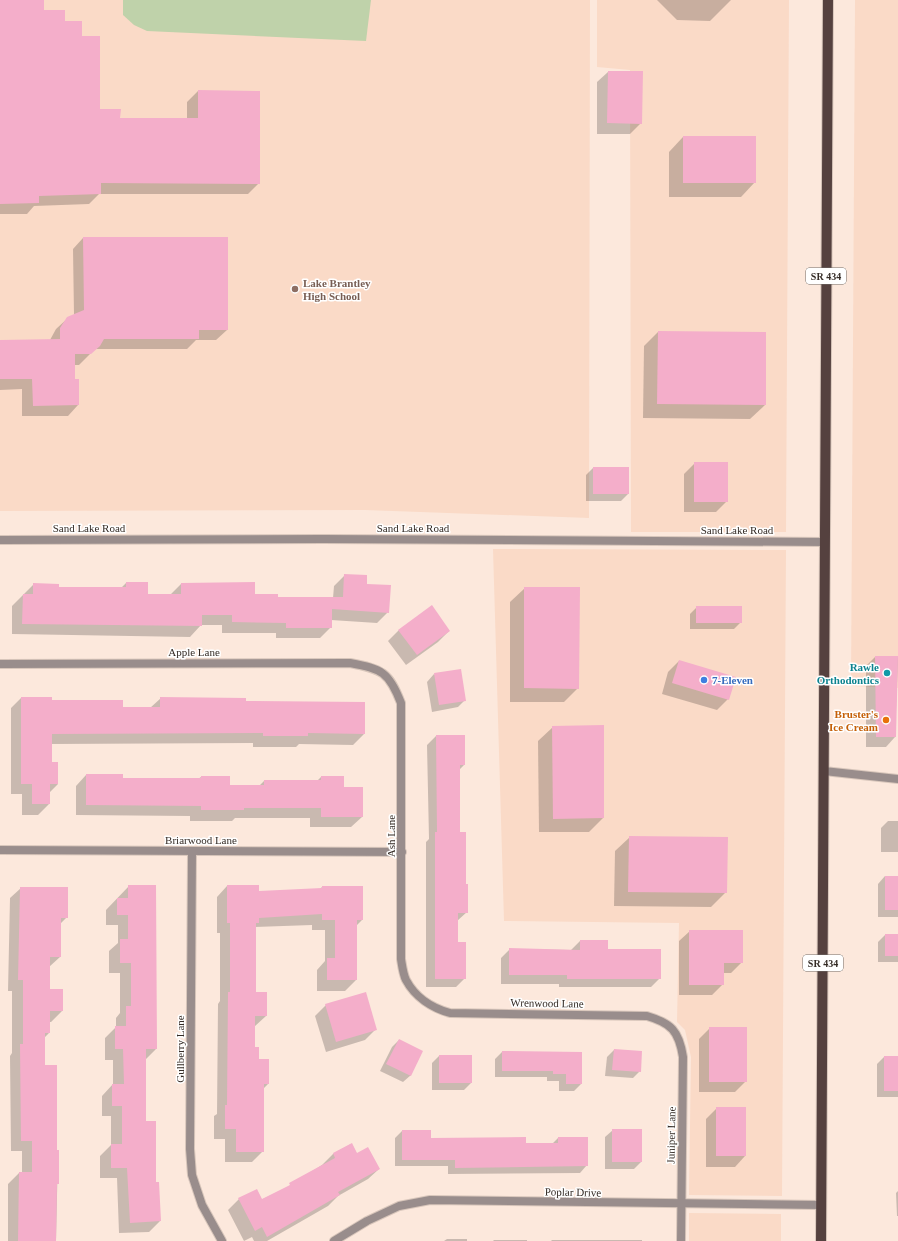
<svg xmlns="http://www.w3.org/2000/svg" width="898" height="1241" font-family="Georgia,serif">
  <rect width="100%" height="100%" fill="#fce8dc"/>
  <g fill="#fadac7">
    <path d="M0,0H590L589,518L365,510L0,511Z"/>
    <path d="M597,0H789L786,532H631L630,70L597,67Z"/>
    <path d="M855,0H898V688L851,686Z"/>
    <path d="M493,549L786,550L782,1196L689,1195L691,1057L685,1030L677,1022L679,923L504,921Z"/>
    <path d="M689,1213L781,1214V1241H689Z"/>
  </g>
  <path fill="#bfd2aa" d="M123,0H371L366,41L147,31L134,25L123,15Z"/>
  <g fill="#0003">
    <path d="M0,0H43V11L64,22L81,37L99,110L119,119H187V102L198,91L259,183L248,194H99L89,204L34,206L27,214H0Z"/>
    <path d="M657,0H731L710,21L677,20Z"/>
    <path d="M608,72H642L641,123L630,134H597V82Z"/>
    <path d="M683,137L755,182L741,197H669V152Z"/>
    <path d="M83,238L227,330L216,340H196L187,349H95L79,365H74V380L78,405L68,416H22V389L0,390V341L50,340L56,329L68,318L74,315L73,249Z"/>
    <path d="M658,332L765,333V405L750,419L643,418L644,346Z"/>
    <path d="M695,463L727,501L716,512H684V474Z"/>
    <path d="M593,468L628,494L621,501H586V475Z"/>
    <path d="M345,575L366,585L388,612L377,623L331,620V627L320,638H276V633H222V625H201L190,637L12,634V606L34,584L58,588H121L126,583L147,595H170L181,584L277,598H333L334,586Z"/>
    <path d="M525,588L578,688L564,702H510V602Z"/>
    <path d="M697,607L741,622L734,629H690V614Z"/>
    <path d="M399,630L449,631L438,642L406,665L388,641Z"/>
    <path d="M875,657H898L895,737L886,747H866V666Z"/>
    <path d="M679,661L728,699L717,710L662,694L668,672Z"/>
    <path d="M434,674L465,700L458,707L432,712L427,682Z"/>
    <path d="M21,698L122,708H150L161,698L245,702L364,734L353,745L299,744L296,747H253V743L51,744V763L58,784L49,793V804L38,815H22V794H11V708Z"/>
    <path d="M553,727L603,818L589,832H539L538,741Z"/>
    <path d="M436,736L464,765L459,770V833L467,912L457,921V943L465,978L456,987H426V842L429,839L427,745Z"/>
    <path d="M86,775L122,779H198L201,777H229V786H259L264,781H317L321,777L343,788L362,817L351,827H310V818H235L232,821H190V816L76,815V786Z"/>
    <path d="M888,821H898V852H881V828Z"/>
    <path d="M630,837L726,892L711,907L614,906L615,851Z"/>
    <path d="M885,876H898V917H878V884Z"/>
    <path d="M129,886L156,1049L145,1060V1122L160,1221L149,1232L119,1233L117,1178H100V1156L111,1145V1116H102V1096L113,1084V1060H105V1038L116,1027V1018L120,1013V973H109V951L118,943V925H106V910Z"/>
    <path d="M227,886L258,892L320,889L322,887L362,920L356,926V980L345,991H317V970L325,961V930H312V925L255,927V993L266,1016L254,1027V1048L268,1084L263,1089V1151L252,1162H225V1139H214V1116L217,1114L218,1004L220,1001V933H217V897Z"/>
    <path d="M21,888L67,917L60,924V957L49,967V990H62V1011L51,1022H49V1033L44,1038V1066L56,1151H58L56,1241H8V1184L19,1173H22V1151H11L10,1056L12,1053V991H8L10,898Z"/>
    <path d="M690,931L742,962L731,973H723V984L712,995H679V941Z"/>
    <path d="M885,935H898V962H878V942Z"/>
    <path d="M580,941L607,950L660,978L651,987H559V984H501V958L510,949L571,950Z"/>
    <path d="M326,1005L376,1029L365,1040L326,1052L315,1016Z"/>
    <path d="M710,1028L746,1081L735,1092H699V1039Z"/>
    <path d="M399,1040L411,1075L403,1082L380,1071L392,1047Z"/>
    <path d="M614,1050L641,1052L640,1071L633,1078L605,1076L607,1057Z"/>
    <path d="M502,1052L581,1053V1084L574,1091H559V1081H547V1077H495V1059Z"/>
    <path d="M439,1056H471V1083L464,1090H432V1063Z"/>
    <path d="M885,1056H898V1097H877V1064Z"/>
    <path d="M717,1108H745V1156L735,1167H706V1119Z"/>
    <path d="M613,1130L641,1162L634,1169H605V1137Z"/>
    <path d="M402,1131H430V1139L525,1144H552L558,1138L587,1165L580,1173L448,1174V1166H395V1138Z"/>
    <path d="M351,1144L357,1154L379,1169L368,1179L338,1196L328,1206L267,1241H254L252,1237L244,1241L228,1210L239,1199L261,1200L286,1188L322,1165L333,1154Z"/>
    <path d="M898,1184V1216H897L896,1193L898,1191Z"/>
    <path d="M447,1239H467V1241H444Z"/>
    <path d="M494,1240H527V1241H493Z"/>
    <path d="M552,1240H642V1241H551Z"/>
  </g>
  <g fill="#f4aeca">
    <path d="M0,0H44V10H65V21H82V36H100V109H121L120,118H198V90L260,91V184L101,183V194L39,196V203L0,204Z"/>
    <path d="M608,71H643L642,124L607,123Z"/>
    <rect x="683" y="136" width="73" height="47"/>
    <path d="M83,237H228V330H199V339H104L100,346L91,354H75V379H79V405L33,406L32,379H0V340L60,339V328L67,317L84,310Z"/>
    <path d="M658,331L766,332V405L657,404Z"/>
    <rect x="694" y="462" width="34" height="40"/>
    <rect x="593" y="467" width="36" height="27"/>
    <path d="M344,574L367,575V584L391,585L389,613L332,609V628H286V623L232,622V615H202V626L22,624L23,594H33V583L59,584V587H126V582H148V594H181V583L255,582V594H278V597H343Z"/>
    <path d="M524,587H580L579,689L524,688Z"/>
    <path d="M432,605L450,631L417,655L398,630Z"/>
    <rect x="696" y="606" width="46" height="17"/>
    <path d="M875,656H898L896,737H876Z"/>
    <path d="M679,660L736,677L729,700L672,683Z"/>
    <path d="M461,669L466,701L439,705L434,673Z"/>
    <path d="M21,697H52V700H123V707H160V697L246,698V701L365,702V734L308,733V736H263V733L52,734V762H58V784H50V804H32V784H21Z"/>
    <path d="M604,725V818L553,819L552,726Z"/>
    <path d="M436,735H465V765H460V832H466V884H468V913H458V942H466V979H435V832H437Z"/>
    <path d="M86,774H123V778H201V776H230V785H264V780H321V776H344V787H363V817H321V808H244V810H201V806L86,805Z"/>
    <path d="M629,836L728,837L727,893L628,892Z"/>
    <rect x="885" y="876" width="13" height="34"/>
    <path d="M128,885H156L157,1049H146V1121H156V1182H159L161,1221L130,1223L127,1168H111V1144H122V1106H112V1084H124L123,1049H115V1026H126V1006H131V963H120V939H128V915H117V898H128Z"/>
    <path d="M227,885H259V891L322,888V886H363V920H357V980H327V958H335V920H322V914L259,918V923H256V992H267V1016H255V1047H259V1059H269V1084H264V1152H236V1129H225V1105H227L228,992H230V923H227Z"/>
    <path d="M20,887H68V918H61V957H50V989H63V1011H50V1033H45V1065H57V1150H59V1184H57L56,1241H18L19,1172H32V1141H21L20,1044H23V980H18Z"/>
    <path d="M689,930H743V963H724V985H689Z"/>
    <rect x="885" y="934" width="13" height="22"/>
    <path d="M580,940H608V949H661V979H567V975H509V948L580,950Z"/>
    <path d="M366,992L377,1030L336,1042L325,1004Z"/>
    <rect x="709" y="1027" width="38" height="55"/>
    <path d="M399,1039L423,1051L411,1076L386,1064Z"/>
    <path d="M614,1049L642,1051L641,1072L612,1070Z"/>
    <path d="M502,1051L582,1052V1084H566V1074H553V1071H502Z"/>
    <rect x="439" y="1055" width="33" height="28"/>
    <rect x="884" y="1056" width="14" height="35"/>
    <rect x="716" y="1107" width="30" height="49"/>
    <rect x="612" y="1129" width="30" height="33"/>
    <path d="M402,1130H431V1138L526,1137V1143H558V1137H588V1166L455,1168V1160H402Z"/>
    <path d="M352,1143L357,1153L368,1147L380,1169L338,1192L340,1195L267,1237L262,1227L255,1231L238,1198L257,1189L262,1199L290,1185L289,1183L335,1158L333,1153Z"/>
  </g>
  <g fill="none" stroke-linecap="round" stroke-linejoin="round">
    <g stroke="#d8c6bb" stroke-width="10">
      <g id="minor">
        <path d="M0,664L350,663C382,669 389,672 401,703V959C402,965 403,974 406,980C415,997 432,1008 450,1013L647,1016C671,1023 679,1031 683,1057L681,1241"/>
        <path d="M824,771L898,779"/>
        <path d="M0,850L402,852"/>
        <path d="M192,851L190,1149L192,1175L202,1205L222,1241"/>
        <path d="M334,1241L367,1221L399,1206L430,1200L821,1205"/>
      </g>
    </g>
    <g stroke="#d8c6bb" stroke-width="10">
      <path id="tertiary" d="M0,540L323,539L825,542"/>
    </g>
    <g stroke="#d8c6bb" stroke-width="12">
      <path id="primary" d="M821,1241L828,0"/>
    </g>
    <use href="#minor" stroke="#998d8c" stroke-width="8"/>
    <use href="#tertiary" stroke="#998d8c" stroke-width="8"/>
    <use href="#primary" stroke="#55413f" stroke-width="10"/>
  </g>
  <circle fill="#8d6e63" stroke="#fff" stroke-width="1.5" cx="295" cy="289" r="4"/>
  <circle fill="#0f9aa8" stroke="#fff" stroke-width="1.5" cx="887" cy="673" r="4"/>
  <circle fill="#3f7fe0" stroke="#fff" stroke-width="1.5" cx="704" cy="680" r="4"/>
  <circle fill="#e8710a" stroke="#fff" stroke-width="1.5" cx="886" cy="720" r="4"/>
  <g text-anchor="middle" stroke-width="3" stroke-linejoin="round" paint-order="stroke">
    <g fill="#fff" stroke="#716b66" stroke-width="1">
      <rect x="806" y="268" width="40" height="16" rx="3"/>
      <rect x="803" y="955" width="40" height="16" rx="3"/>
    </g>
    <g font-size="10" font-weight="bold" fill="#342b25">
      <text x="826" y="280">SR 434</text>
      <text x="823" y="967">SR 434</text>
    </g>
    <g font-size="11" font-weight="bold" fill="#785e54" stroke="#fff" text-anchor="start">
      <text x="303" y="287">Lake Brantley<tspan x="303" dy="13">High School</tspan></text>
    </g>
    <g font-size="11" fill="#342b25" stroke="#fff">
      <text x="89" y="532">Sand Lake Road</text>
      <text x="413" y="532">Sand Lake Road</text>
      <text x="737" y="534">Sand Lake Road</text>
      <text x="194" y="656">Apple Lane</text>
      <text transform="translate(391 836) rotate(-90)" y="4">Ash Lane</text>
      <text x="201" y="844">Briarwood Lane</text>
      <text transform="translate(547 1003) rotate(1)" y="4">Wrenwood Lane</text>
      <text transform="translate(180 1049) rotate(-90)" y="4">Gullberry Lane</text>
      <text transform="translate(671 1135) rotate(-89)" y="4">Juniper Lane</text>
      <text transform="translate(573 1192) rotate(1)" y="4">Poplar Drive</text>
    </g>
    <g font-size="11" font-weight="bold" fill="#0d838f" stroke="#fff" text-anchor="end">
      <text x="879" y="671">Rawle<tspan x="879" dy="13">Orthodontics</tspan></text>
    </g>
    <g font-size="11" font-weight="bold" fill="#366cbe" stroke="#fff" text-anchor="start">
      <text x="712" y="684">7-Eleven</text>
    </g>
    <g font-size="11" font-weight="bold" fill="#c56008" stroke="#fff" text-anchor="end">
      <text x="878" y="718">Bruster's<tspan x="878" dy="13">Ice Cream</tspan></text>
    </g>
  </g>
</svg>
